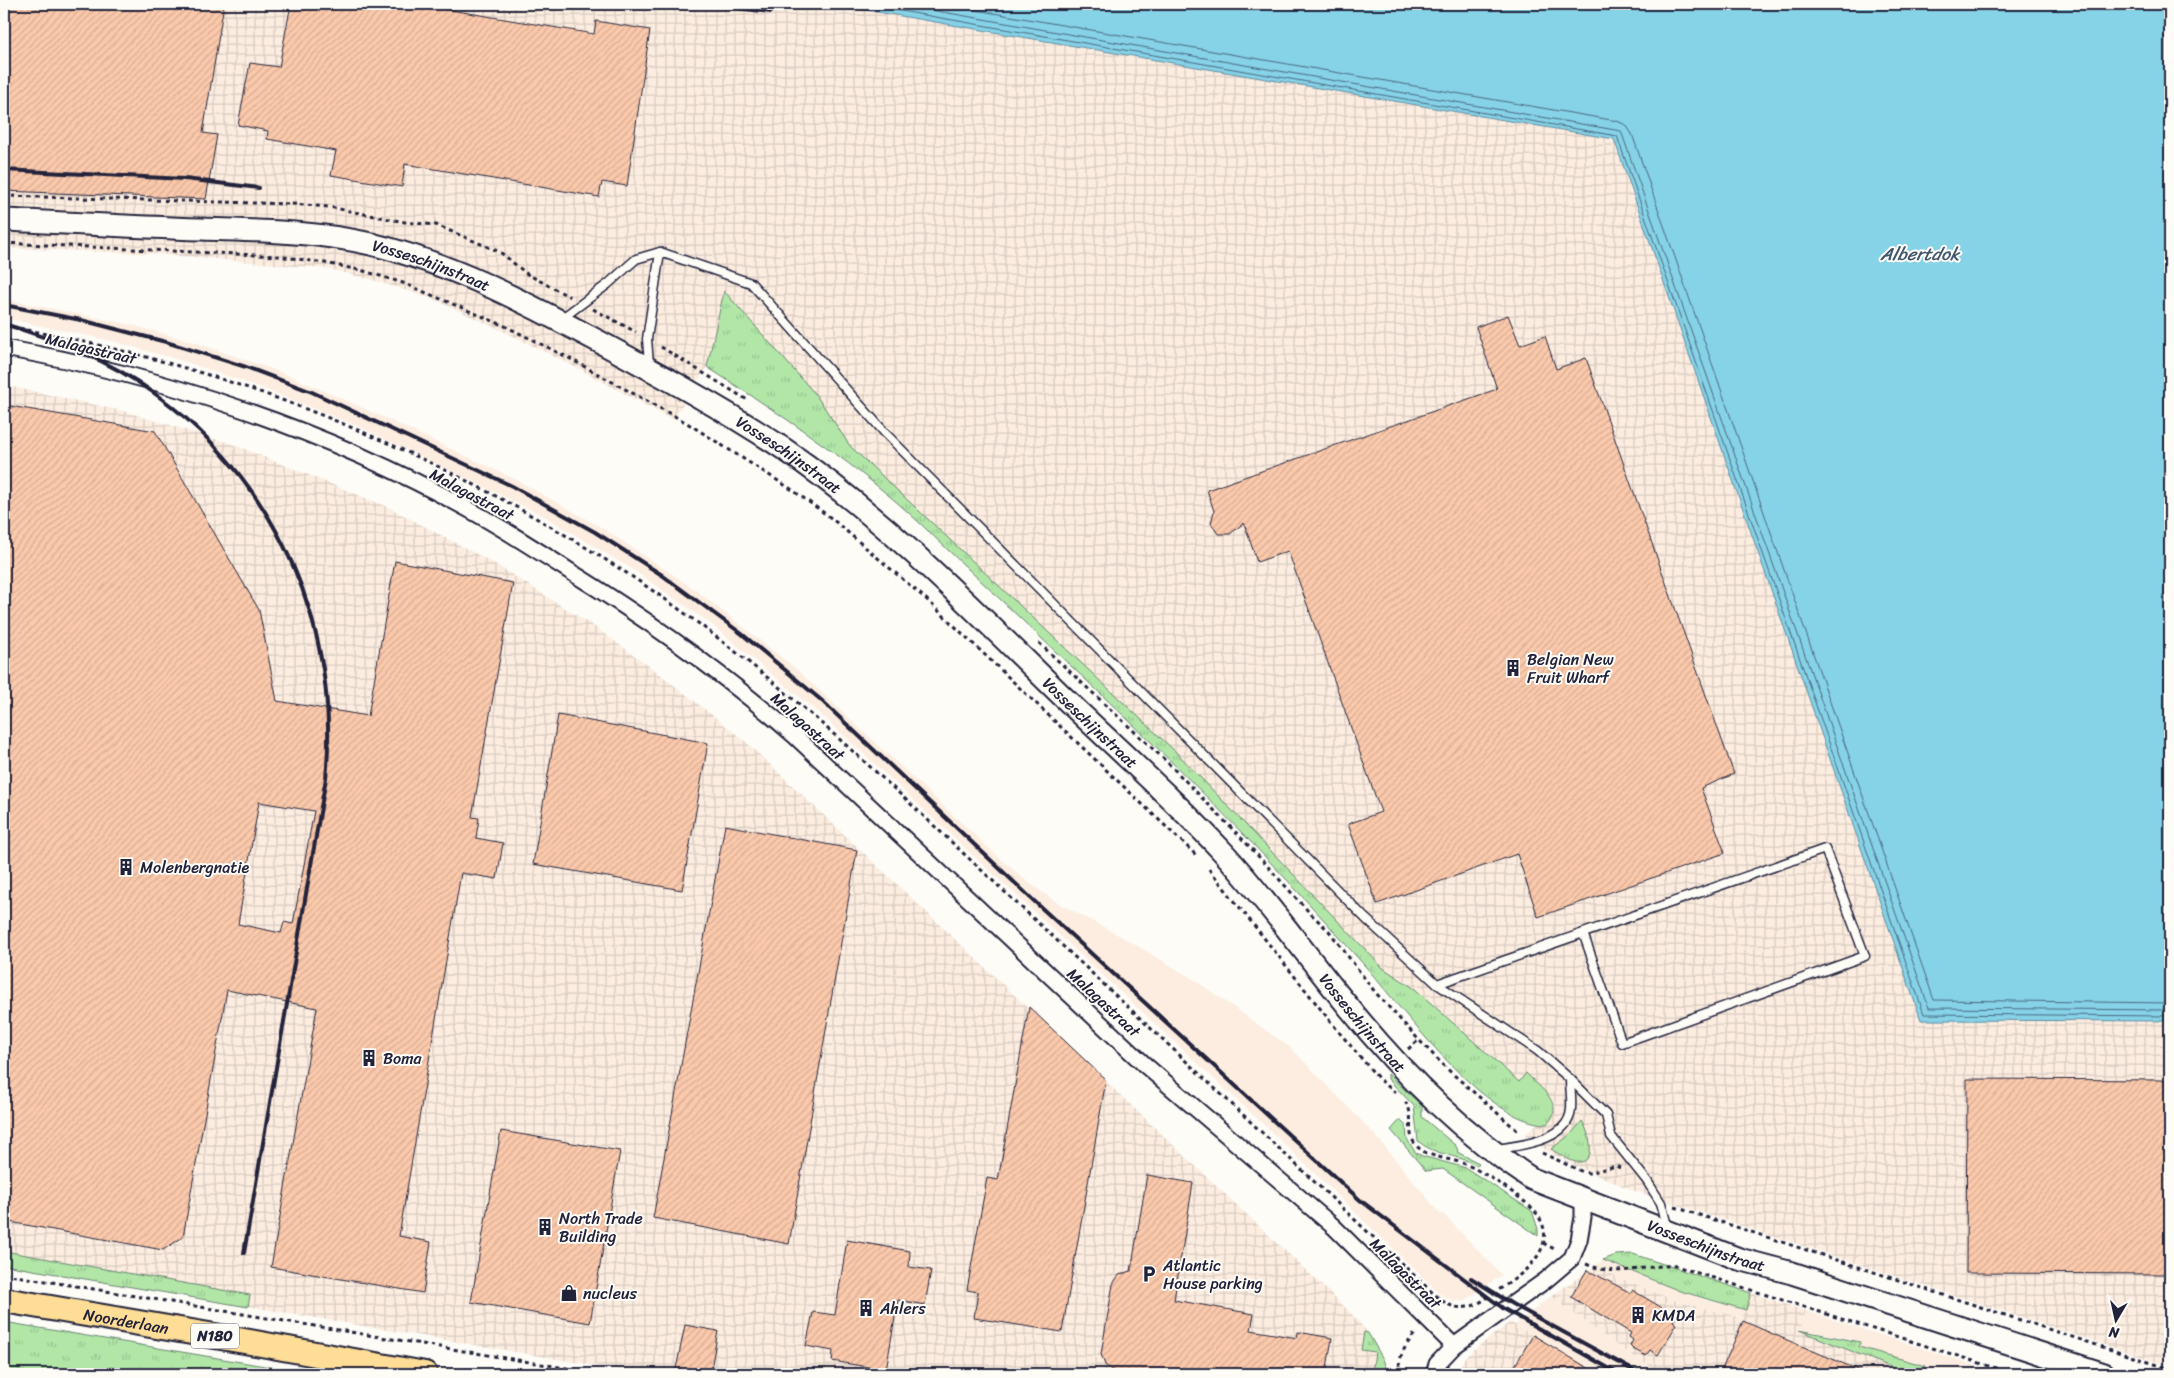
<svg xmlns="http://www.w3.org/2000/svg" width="2174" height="1378" font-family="Sriracha,sans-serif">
  <defs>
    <pattern id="industrial-grid" width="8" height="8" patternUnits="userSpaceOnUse" patternTransform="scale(1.25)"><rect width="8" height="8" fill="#fcede0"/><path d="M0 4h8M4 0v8" fill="none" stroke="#d8cbc1"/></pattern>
    <pattern id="grass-tufts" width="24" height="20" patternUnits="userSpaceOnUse" patternTransform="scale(1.25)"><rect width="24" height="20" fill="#b1e6a7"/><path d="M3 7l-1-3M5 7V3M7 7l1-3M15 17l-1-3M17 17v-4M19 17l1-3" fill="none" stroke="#98c591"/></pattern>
    <pattern id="building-hatch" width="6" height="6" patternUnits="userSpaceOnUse" patternTransform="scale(1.25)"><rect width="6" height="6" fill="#fbc9ab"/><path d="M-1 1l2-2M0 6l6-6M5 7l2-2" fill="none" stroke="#d7ac94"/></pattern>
  </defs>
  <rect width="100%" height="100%" fill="#fdfcf7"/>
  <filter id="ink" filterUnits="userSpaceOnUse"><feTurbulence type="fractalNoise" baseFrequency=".02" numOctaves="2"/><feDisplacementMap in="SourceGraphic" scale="10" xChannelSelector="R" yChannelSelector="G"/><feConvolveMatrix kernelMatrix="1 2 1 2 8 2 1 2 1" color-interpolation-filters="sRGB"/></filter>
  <g filter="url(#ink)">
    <g fill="#fcede0">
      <path d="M4,299L132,325L194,342L286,374L372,412L515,479L604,529L693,588L794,667L994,853L1029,883L1058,903L1124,938L1195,980L1291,1048L1376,1136L1441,1215L1442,1213L1502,1275L1464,1301H1453L1440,1294L1278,1138L826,719L711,624L635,571L544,516L360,427L259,387L186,362L112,341L4,318Z"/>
      <path d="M1603,1260L1680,1291L1713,1302L1803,1321L1806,1311L2002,1374H1948L1859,1347L1860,1341L1710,1311L1676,1301L1594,1267Z"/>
      <path d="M1551,1296L1623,1350L1663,1374H1598L1515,1325Z"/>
    </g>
    <g fill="url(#industrial-grid)">
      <path d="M4,4H831L1614,139L1921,1020L2170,1021V1366L1635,1191L1578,1167L1547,1151L1525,1135L1537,1124H1547L1555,1111L1554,1102L1526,1073L1519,1082L1415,989L1383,968L1177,753L850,446L816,395L724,291L707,367L673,420L583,371L503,331L433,299L376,281L329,269L249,262L159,254L4,248Z"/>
      <path d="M4,385L123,411L232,444L388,507L495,564L592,625L656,671L745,741L1349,1311L1368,1333L1383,1359L1388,1374H645L4,1265Z"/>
      <path d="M1594,1267L1676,1301L1742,1318L1751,1293L1806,1311L1800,1330L1860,1342L1859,1347L1948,1374H1663L1623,1350L1551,1296Z"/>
      <path d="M1510,1322L1515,1325L1598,1374H1456L1465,1357Z"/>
    </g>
    <g fill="url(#grass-tufts)" stroke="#6a8471">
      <path d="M724,291L816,395L850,446L1177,753L1383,968L1415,989L1519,1082L1526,1073C1539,1087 1567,1105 1547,1124C1486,1124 1403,1009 1365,966C1268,855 1164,752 1056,652C1020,618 984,584 948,550C930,533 912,515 893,499C835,450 771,408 707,367Z"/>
      <path d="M1388,1074L1422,1106V1117L1456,1146L1459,1153L1479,1163L1477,1166C1459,1154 1434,1156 1418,1141L1414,1106L1388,1079Z"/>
      <path d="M1400,1120L1406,1126L1407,1139L1415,1152L1422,1156L1466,1168L1532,1211L1538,1229V1236L1443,1169L1426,1171L1391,1130Z"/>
      <path d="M1582,1121C1589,1131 1599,1165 1576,1162C1567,1160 1559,1154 1551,1149L1571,1134Z"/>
      <path d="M4,1251L250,1295L248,1307L4,1265Z"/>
      <path d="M1633,1254L1751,1293L1746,1310L1680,1291L1603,1260L1616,1255Z"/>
      <path d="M4,1322L312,1374H21L4,1371Z"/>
      <path d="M1799,1330L1860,1342L1859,1347L1926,1366L1923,1374H1908Z"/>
      <path d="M1364,1332L1368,1333L1383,1359L1388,1374H1372L1375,1352L1361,1350Z"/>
    </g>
    <path fill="#86d2e6" stroke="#5e8ca2" d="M831,4H2170V1021L1921,1020L1614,139Z"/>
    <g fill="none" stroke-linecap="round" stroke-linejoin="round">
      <g stroke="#4a687f" stroke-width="1">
        <path d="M861,4L1617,136L1924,1014L2170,1016"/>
        <path d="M897,4L1621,131L1929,1008L2170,1010"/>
        <path d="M941,4L1617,121L1626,125L1632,134L1934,1000L2170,1003"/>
      </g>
    </g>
    <g fill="url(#building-hatch)" stroke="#22223b" fill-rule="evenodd">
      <path d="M4,4H224L203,133L217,135L206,199L4,191Z"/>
      <path d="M291,4H415L594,34L596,21L650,30L627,186L602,182L599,197L405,164L402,187L331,175L336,151L267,139L268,131L238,125L250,63L279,67Z"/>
      <path d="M1508,315L1520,345L1545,336L1556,369L1586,358L1734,774L1701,788L1725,853L1538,917L1517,854L1377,904L1348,824L1381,812L1288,551L1257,562L1244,523L1230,534H1218L1211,523L1214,511L1207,490L1497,389L1476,327Z"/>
      <path d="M4,405L155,431L259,610L277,701L368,716L395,561L513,583L472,817L479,818L476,838L503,843L497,879L461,873L399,1236L431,1242L423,1293L271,1267L317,1008L227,990L183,1237L163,1250L4,1221ZM259,802L314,811L293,924L284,922L281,933L238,924Z"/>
      <path d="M558,715L708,743L682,890L533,864Z"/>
      <path d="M725,825L857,850L789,1244L653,1218Z"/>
      <path d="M1029,1007L1106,1080L1062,1332L974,1318L978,1292L967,1290L987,1178L998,1180Z"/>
      <path d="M1967,1079L2170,1080V1274L1966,1273Z"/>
      <path d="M501,1131L620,1151L590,1323L471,1302Z"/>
      <path d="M1147,1175L1193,1183L1174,1300L1254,1314L1251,1330L1297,1338L1298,1332L1332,1338L1326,1374H1117L1105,1365L1101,1354L1113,1284L1119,1275L1131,1271Z"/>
      <path d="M847,1240L910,1251L909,1267L931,1270L925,1305L898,1300L886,1370L832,1361L833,1351L806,1346L813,1312L835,1315Z"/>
      <path d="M1587,1270L1631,1293L1632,1290L1676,1316L1673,1321L1677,1324L1658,1355L1650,1350L1646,1356L1633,1349L1630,1346L1633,1340L1629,1337L1631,1333L1571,1297Z"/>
      <path d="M1743,1321L1780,1337L1868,1374H1720Z"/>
      <path d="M685,1325L718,1331L710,1374H675Z"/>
      <path d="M1533,1335L1598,1374H1510Z"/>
    </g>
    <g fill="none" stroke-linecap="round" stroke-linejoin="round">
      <g stroke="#22223b" stroke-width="11">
        <g id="lane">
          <path d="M561,319L608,284L636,259L660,252L751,283L886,434L1365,918L1437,984L1825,849L1865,956L1622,1043L1583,933"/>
          <path d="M649,364L647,339L660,252"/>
          <path d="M1437,984L1538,1051L1570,1079C1570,1090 1573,1105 1570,1115C1563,1141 1518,1146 1496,1149"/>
          <path d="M1570,1079L1606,1115L1611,1136L1647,1181L1661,1203L1668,1229"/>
        </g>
      </g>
      <g stroke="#22223b" stroke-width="19">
        <g id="street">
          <path d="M4,348C164,376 325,430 468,509C503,528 537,550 571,572C650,621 725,675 795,736L1145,1065L1334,1227L1454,1346"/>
          <path d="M1434,1374L1437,1364L1454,1346L1546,1280L1572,1258L1579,1240L1583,1217V1199"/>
        </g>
      </g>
      <g stroke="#22223b" stroke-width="25">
        <g id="secondary">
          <path id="s1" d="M4,220C70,223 136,227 202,229C259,231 315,231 371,244C450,263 525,302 596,340C659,374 724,409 784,449C883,517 967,603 1053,687C1109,742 1168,793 1222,851C1267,900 1305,954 1347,1005C1401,1072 1460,1132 1532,1179L1739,1259L1792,1273L2104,1374"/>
        </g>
      </g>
      <g stroke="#22223b" stroke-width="28">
        <g id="primary">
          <path id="s2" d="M4,1300L250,1342L425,1374"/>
        </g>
      </g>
      <g stroke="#22223b" stroke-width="3" stroke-dasharray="4 4" stroke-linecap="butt">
        <path d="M4,196L292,204L329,207L405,222L436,225L500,252L527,274L570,297"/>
        <path d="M4,243L278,256L325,263L364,271L403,283L505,326L567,357L687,423L791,489L831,518L926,599L1198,857"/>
        <path d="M593,309L636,332"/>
        <path d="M4,325C52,335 102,345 150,358C320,404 484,480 631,576C769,667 887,782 1008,895C1150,1027 1291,1160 1433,1293C1443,1302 1453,1310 1467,1307C1478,1306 1487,1297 1497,1291C1520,1276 1559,1250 1539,1217C1531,1202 1481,1170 1465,1164C1450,1158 1426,1158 1416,1145C1405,1133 1416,1114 1405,1102"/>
        <path d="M661,347L749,401"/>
        <path d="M1039,643L1165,760L1251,848L1308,911L1329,931L1375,992L1419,1040L1446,1068L1519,1132"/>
        <path d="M1209,869L1339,1032L1378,1078L1397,1094"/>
        <path d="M1408,1049L1419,1040"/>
        <path d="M1542,1153L1583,1172L1589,1173L1616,1166L1620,1168"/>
        <path d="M1675,1207L2170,1369"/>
        <path d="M1543,1243L1556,1250"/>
        <path d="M1586,1264C1622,1279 1641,1264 1676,1266L2014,1374"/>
        <path d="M4,1274L601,1374"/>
        <path d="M1399,1374C1398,1356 1405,1346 1416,1332"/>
      </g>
      <use href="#lane" stroke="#fdfcf7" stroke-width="8"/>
      <use href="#street" stroke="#fdfcf7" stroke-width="15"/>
      <use href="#secondary" stroke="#fdfcf7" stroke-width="21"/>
      <use href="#primary" stroke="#fedd96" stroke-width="24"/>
      <g stroke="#22223b" stroke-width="4">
        <path d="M703,4L771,12"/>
        <path d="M4,170L185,179L259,188"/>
        <path d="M4,305L81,320L166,342L246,367L312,392L512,486L595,532L662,575L742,634L821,700L1034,901L1360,1200L1504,1309L1619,1374"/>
        <path d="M4,324C57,340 109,360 154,393C277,481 341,629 326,778L244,1253"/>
        <path d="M1471,1278L1512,1304L1640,1374"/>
      </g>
    </g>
  </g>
  <defs>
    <g id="building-bare" transform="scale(1.35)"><path d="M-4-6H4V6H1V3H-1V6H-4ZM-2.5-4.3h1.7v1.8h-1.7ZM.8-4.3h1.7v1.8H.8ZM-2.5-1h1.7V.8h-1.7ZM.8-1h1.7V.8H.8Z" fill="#22223b" stroke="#fdfcf7" stroke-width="2.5" paint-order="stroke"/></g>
    <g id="parking-bare" transform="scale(1.35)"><path d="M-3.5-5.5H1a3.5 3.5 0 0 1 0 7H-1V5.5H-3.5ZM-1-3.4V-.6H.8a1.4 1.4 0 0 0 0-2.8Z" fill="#22223b" stroke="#fdfcf7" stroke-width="2.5" paint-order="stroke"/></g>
    <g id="shop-bare" transform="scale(1.35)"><path d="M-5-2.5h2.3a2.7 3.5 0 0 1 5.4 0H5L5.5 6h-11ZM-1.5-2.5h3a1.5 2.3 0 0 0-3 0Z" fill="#22223b" stroke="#fdfcf7" stroke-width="2.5" paint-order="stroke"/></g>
  </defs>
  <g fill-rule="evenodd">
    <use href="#building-bare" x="1513" y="668"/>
    <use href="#building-bare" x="126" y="867"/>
    <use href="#building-bare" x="369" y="1058"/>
    <use href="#building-bare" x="545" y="1227"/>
    <use href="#parking-bare" x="1149" y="1274"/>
    <use href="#shop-bare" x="569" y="1293"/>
    <use href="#building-bare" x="866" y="1308"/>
    <use href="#building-bare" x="1638" y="1315"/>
  </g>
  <g text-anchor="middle" stroke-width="4" stroke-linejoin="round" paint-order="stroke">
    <rect fill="#fdfcf7" stroke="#646373" stroke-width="1" x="191" y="1323.5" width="48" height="25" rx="4"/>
    <g font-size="15" font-weight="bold" fill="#22223b">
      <text x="215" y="1341">N180</text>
    </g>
    <g font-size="16" fill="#22223b" stroke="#fdfcf7">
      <text dy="6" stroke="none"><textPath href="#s1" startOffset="432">Vosseschijnstraat</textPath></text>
      <text transform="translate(91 348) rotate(13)" y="6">Malagastraat</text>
      <text dy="6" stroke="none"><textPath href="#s1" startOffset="838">Vosseschijnstraat</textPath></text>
      <text transform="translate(472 494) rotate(28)" y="6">Malagastraat</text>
      <text dy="6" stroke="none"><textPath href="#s1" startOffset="1242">Vosseschijnstraat</textPath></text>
      <text transform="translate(808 726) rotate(42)" y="6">Malagastraat</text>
      <text transform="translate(1104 1002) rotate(43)" y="6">Malagastraat</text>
      <text dy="6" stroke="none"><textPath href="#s1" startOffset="1648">Vosseschijnstraat</textPath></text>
      <text dy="6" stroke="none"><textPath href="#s1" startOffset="2066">Vosseschijnstraat</textPath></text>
      <text transform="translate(1406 1273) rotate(45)" y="6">Malagastraat</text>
      <text dy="6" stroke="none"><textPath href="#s2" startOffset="124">Noorderlaan</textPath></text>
    </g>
    <g font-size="16" fill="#22223b" stroke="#fdfcf7" text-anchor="start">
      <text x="1527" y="665">Belgian New<tspan x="1527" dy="18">Fruit Wharf</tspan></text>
      <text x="140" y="873">Molenbergnatie</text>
      <text x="383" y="1064">Boma</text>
      <text x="559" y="1224">North Trade<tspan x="559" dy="18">Building</tspan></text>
      <text x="1163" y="1271">Atlantic<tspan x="1163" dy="18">House parking</tspan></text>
      <text x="583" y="1299">nucleus</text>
      <text x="880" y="1314">Ahlers</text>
      <text x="1652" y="1321">KMDA</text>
    </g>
    <g font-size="18" font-style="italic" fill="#40576e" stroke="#fdfcf7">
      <text x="1920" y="260">Albertdok</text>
    </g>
  </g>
  <rect width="2174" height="1378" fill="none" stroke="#fdfcf7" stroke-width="20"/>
  <rect x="10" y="10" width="2154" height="1358" fill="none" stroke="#22223b" stroke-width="2" filter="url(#ink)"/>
  <g transform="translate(2116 1320) rotate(189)" stroke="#fdfcf7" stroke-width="4" paint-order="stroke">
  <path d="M0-4L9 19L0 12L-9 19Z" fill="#22223b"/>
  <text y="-8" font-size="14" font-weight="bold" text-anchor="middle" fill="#22223b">N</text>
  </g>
</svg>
